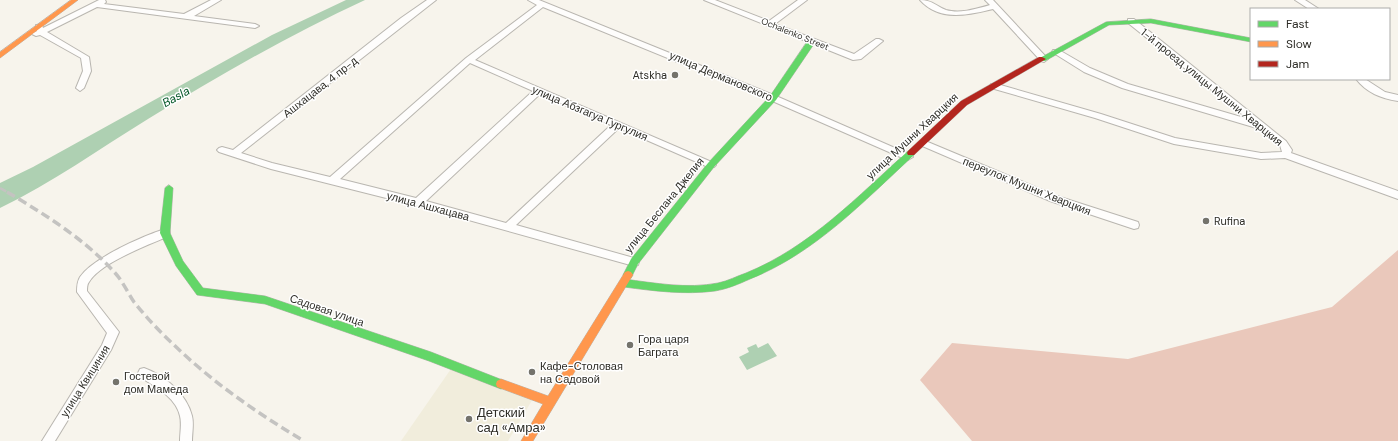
<svg xmlns="http://www.w3.org/2000/svg" width="1398" height="441" font-family="'DM Sans',sans-serif">
  <rect width="100%" height="100%" fill="#f7f4ec"/>
  <path fill="#f1eddc" d="M453,366L534,397L508,441H401Z"/>
  <path fill="#eac8bb" d="M1398,250V441H972L920,380L952,343L1128,359L1332,307Z"/>
  <g fill="#aed0b2">
    <path d="M346,0H365C291,34 218,76 148,119C99,149 52,183 0,208V183L33,167L272,35Z"/>
    <path d="M768,343L777,356L747,370L739,357L749,352L747,348L756,344L758,348Z"/>
  </g>
  <g fill="none" stroke-linecap="round" stroke-linejoin="round">
    <g stroke="#b9b6b0" stroke-width="2">
      <g id="street">
        <path d="M99,0H105L106,2L104,4L184,14L211,0H221L194,16L255,24L259,26L255,28L97,7L47,32L89,57L91,71L84,88L80,91L76,88L83,71L81,58L40,35L36,36L32,34L37,31L36,25H42L43,28Z"/>
        <path d="M427,0H436L241,153L272,163L330,177L466,58L537,5L528,0H539L776,96L911,155L913,157L908,160L905,159L770,100L543,7L475,60L714,163L716,165L714,167H708L619,128L516,225L634,258L638,259L639,262L638,265L634,266L418,206L271,169L219,152L217,150L219,148L222,147L233,150L401,18ZM470,63L533,91L416,198L340,179ZM540,94L611,125L506,223L426,201Z"/>
        <path d="M704,0H715L769,21L798,0H807L775,24L854,54L876,39H879L883,41L861,59L853,60Z"/>
        <path d="M920,0C932,0 936,6 946,10C960,14 976,9 990,5L985,0H993L1048,59L1044,62L1041,61L993,9C968,15 940,22 920,0Z"/>
        <path d="M1295,0H1305L1319,9H1309Z"/>
        <path d="M1128,19H1134L1286,141L1292,150L1291,153L1398,191V199L1285,158L1261,159L1174,144L1095,118L991,88L990,86L991,84H997L1101,114L1175,138L1261,153L1282,152L1280,145L1260,129L1122,88L1084,72L1052,52L1053,50H1059L1090,68L1128,84L1248,119L1128,23Z"/>
        <path d="M1356,79H1365L1385,92L1398,95V101C1382,99 1366,92 1356,79Z"/>
        <path d="M923,140L1057,196L1138,222L1139,225L1138,228L1134,229L1050,201L920,145L918,143Z"/>
        <path d="M165,229L169,230L170,233L169,236C148,245 100,263 89,282C87,284 87,288 87,291L119,332L111,350L55,441H42L102,345L107,333L77,292C77,287 77,282 80,277C93,258 143,236 165,229Z"/>
        <path d="M144,368C164,375 187,394 192,416C194,424 192,433 192,441H180C180,433 182,424 180,416C176,397 154,386 140,377L138,373L140,369Z"/>
      </g>
    </g>
    <g stroke="#b9b6b0" stroke-width="1">
      <g id="fast">
        <path d="M1151,19L1251,38V42L1151,23L1109,25L1045,61H1042L1038,59L1106,22Z"/>
        <path d="M809,39H815L816,41L776,100L714,167L638,264L631,278H625L623,275L631,259L708,163L770,96Z"/>
        <path d="M911,150L915,153L914,155C863,202 815,253 750,279C739,284 727,289 715,291C685,295 654,291 624,287L621,286L619,283L621,280L624,279C655,283 687,289 718,283C728,281 737,276 746,273C810,247 858,196 908,151Z"/>
        <path d="M169,185L173,188L170,233L183,261L203,288L265,296L431,352L505,381L506,384L505,387L501,389L429,361L265,304L197,295L176,266L160,233L165,188Z"/>
      </g>
    </g>
    <g stroke="#b9b6b0" stroke-width="1">
      <g id="slow">
        <path d="M71,0H78L0,58V52Z"/>
        <path d="M628,271L631,272L633,275L631,278L533,441H521L543,404L497,387L496,384L497,381L501,379L548,396L625,272Z"/>
      </g>
    </g>
    <g stroke="#b9b6b0" stroke-width="1">
      <path id="jam" d="M1039,57H1042L1046,59L967,105L914,155H908L907,153L908,151L961,101Z"/>
    </g>
    <use href="#street" fill="#fefdfc" fill-rule="evenodd"/>
    <use href="#fast" fill="#63d668" fill-rule="evenodd"/>
    <use href="#slow" fill="#ff974d" fill-rule="evenodd"/>
    <use href="#jam" fill="#b3261e" fill-rule="evenodd"/>
    <path stroke="#c4c3c1" stroke-width="2.5" stroke-dasharray="7 3.5" stroke-linecap="butt" d="M0,188L9,193"/>
    <path stroke="#c4c3c1" stroke-width="3.5" stroke-dasharray="9 4.5" stroke-linecap="butt" d="M7,192C46,215 86,240 116,274C123,282 128,293 134,302C146,317 159,331 173,344C212,382 257,413 304,441"/>
  </g>
  <g fill="#74736c" stroke="#fff" stroke-width="1.5">
    <circle cx="675" cy="75" r="4"/>
    <circle cx="1206" cy="221" r="4"/>
    <circle cx="630" cy="345" r="4"/>
    <circle cx="532" cy="372" r="4"/>
    <circle cx="116" cy="382" r="4"/>
    <circle cx="469" cy="419" r="4"/>
  </g>
  <g text-anchor="middle" stroke-width="3" stroke-linejoin="round" paint-order="stroke">
    <g font-size="9" fill="#2e2d27" stroke="#fff">
      <text transform="translate(795 34) rotate(22)" y="3">Ochalenko Street</text>
    </g>
    <g font-size="11" fill="#2e2d27" stroke="#fff" text-anchor="start">
      <text x="667" y="79" text-anchor="end">Atskha</text>
      <text x="1214" y="225">Rufina</text>
      <text x="638" y="343">Гора царя<tspan x="638" dy="13">Баграта</tspan></text>
      <text x="540" y="370">Кафе-Столовая<tspan x="540" dy="13">на Садовой</tspan></text>
      <text x="124" y="380">Гостевой<tspan x="124" dy="13">дом Мамеда</tspan></text>
    </g>
    <g font-size="11" fill="#2e2d27" stroke="#fff">
      <text transform="translate(721 76) rotate(23)" y="4">улица Дермановского</text>
      <text transform="translate(320 87) rotate(-38)" y="4">Ашхацава, 4 пр-д</text>
      <text transform="translate(1212 87) rotate(39)" y="4">1-й проезд улицы Мушни Хварцкия</text>
      <text transform="translate(590 113) rotate(23)" y="4">улица Абзгагуа Гургулия</text>
      <text transform="translate(912 136) rotate(-43)" y="4">улица Мушни Хварцкия</text>
      <text transform="translate(1027 186) rotate(22)" y="4">переулок Мушни Хварцкия</text>
      <text transform="translate(664 205) rotate(-51)" y="4">улица Беслана Джелия</text>
      <text transform="translate(428 206) rotate(15)" y="4">улица Ашхацава</text>
      <text transform="translate(327 310) rotate(19)" y="4">Садовая улица</text>
      <text transform="translate(85 381) rotate(-58)" y="4">улица Квициния</text>
    </g>
    <g font-size="12" font-style="italic" fill="#06592a" stroke="#fff">
      <text transform="translate(176 97) rotate(-29)" y="4">Basla</text>
    </g>
    <g font-size="13" fill="#2e2d27" stroke="#fff" text-anchor="start">
      <text x="477" y="417">Детский<tspan x="477" dy="15">сад «Амра»</tspan></text>
    </g>
  </g>
  <rect x="1250" y="8" width="140" height="72" fill="#ffffff" stroke="#ababa9"/>
  <rect x="1258" y="21" width="20" height="6" fill="#63d668" stroke="#ababa9"/>
  <text x="1286" y="28" font-size="12" fill="#2e2d27">Fast</text>
  <rect x="1258" y="41" width="20" height="6" fill="#ff974d" stroke="#ababa9"/>
  <text x="1286" y="48" font-size="12" fill="#2e2d27">Slow</text>
  <rect x="1258" y="61" width="20" height="6" fill="#b3261e" stroke="#ababa9"/>
  <text x="1286" y="68" font-size="12" fill="#2e2d27">Jam</text>
</svg>
